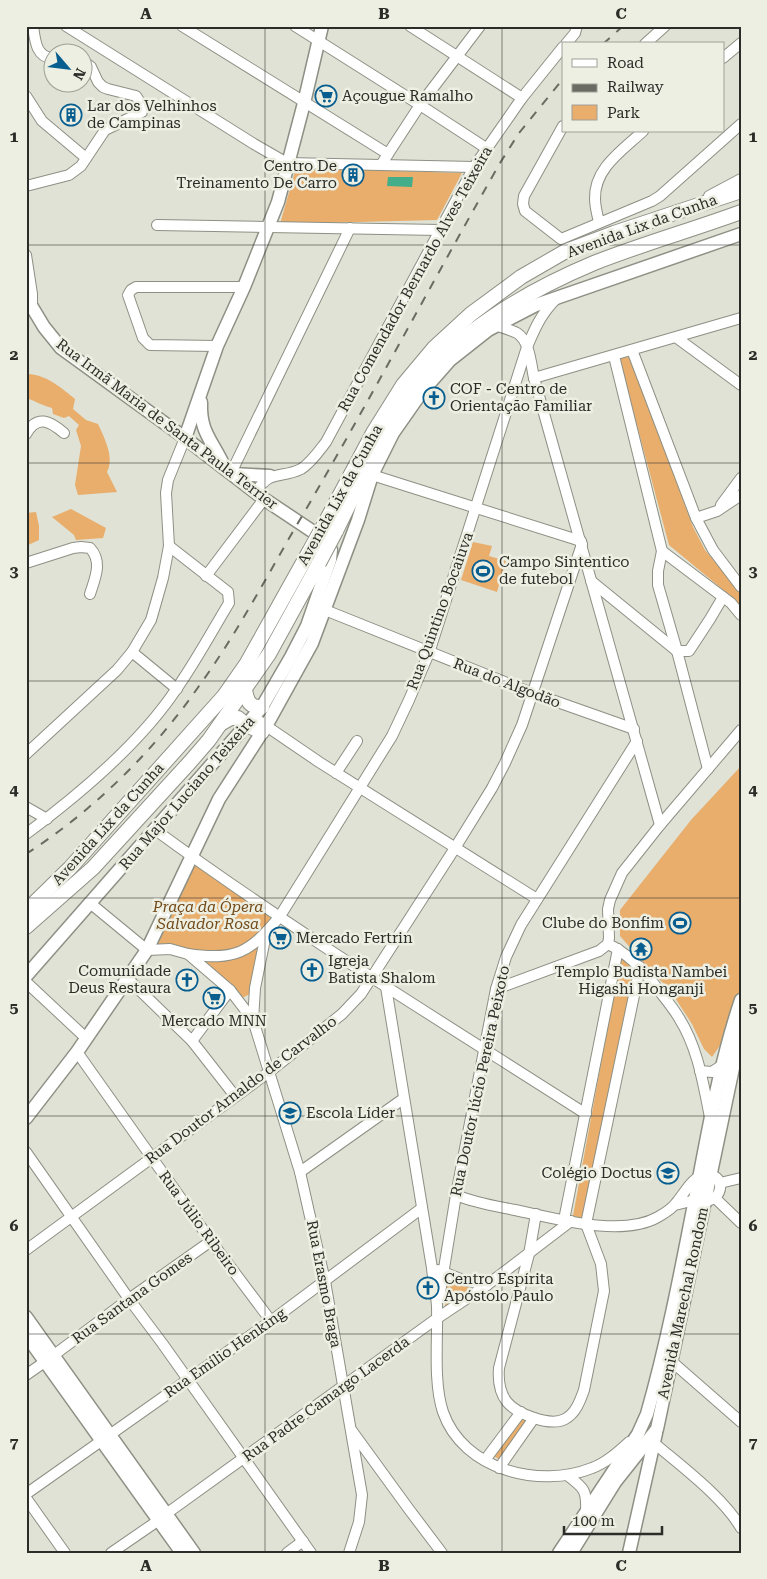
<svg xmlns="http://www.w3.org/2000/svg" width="767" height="1579" font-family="'Roboto Serif',serif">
  <rect width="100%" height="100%" fill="#dfe2d5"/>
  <g fill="#e9ad6c">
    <path d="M296,168L462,173L437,220L280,224Z"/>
    <path d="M630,357L693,527L705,550L741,593V612L733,598L669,545L619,358Z"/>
    <path d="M26,374C44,373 62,388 75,399L73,409L86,420L98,424C104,437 115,458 107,472L117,492L78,495L75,485L81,446L76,430L79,425L69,416L64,418L53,414L52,408C43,406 36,401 26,398Z"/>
    <path d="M71,509L106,528L103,538L76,540L74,535L52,517Z"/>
    <path d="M36,512L39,526V540L26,546V513Z"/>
    <path d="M473,542L492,546L489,556L506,561L497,592L461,580Z"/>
    <path d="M741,766V989L729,1017L721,1044L712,1057L704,1049L692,1024L668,987L655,976L620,936V910L691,820Z"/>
    <path d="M193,861L275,915L270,926L239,951L188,952L173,944L150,949Z"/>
    <path d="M260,945L252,993L242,998L199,959Z"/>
    <path d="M621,955L636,968L587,1219L573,1216Z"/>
    <path d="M447,1280L473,1289L445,1308Z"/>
    <path d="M521,1416L531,1422L503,1461L491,1455Z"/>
  </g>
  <path fill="#44ad89" d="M388,177H413L412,187L387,186Z"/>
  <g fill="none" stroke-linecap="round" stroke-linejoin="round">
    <g stroke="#8d9084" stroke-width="12">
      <g id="minor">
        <path d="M33,26C35,40 36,57 52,58"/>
        <path d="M66,26L254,144L287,163L474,167"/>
        <path d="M182,26L388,154L381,165"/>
        <path d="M295,26L420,105L486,148"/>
        <path d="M410,26L522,98"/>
        <path d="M566,44L575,33L577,26"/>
        <path d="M645,44L665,26"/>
        <path d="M723,58L741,43"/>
        <path d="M26,96L42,121L86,158"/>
        <path d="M563,126L524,196L523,204L525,211L561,239L652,201L660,196L741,124"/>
        <path d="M388,154L420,105L480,26"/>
        <path d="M26,186L69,175L81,166L105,130L142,112V105L136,96L108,89L103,87L98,82L91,67L82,60"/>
        <path d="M709,196L741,179"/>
        <path d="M599,222C597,214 595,206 595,199C594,168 623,150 643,131"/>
        <path d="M157,225L440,230"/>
        <path d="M26,255L32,294V307"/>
        <path d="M498,326C504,328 511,330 517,333C530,341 531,365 534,378L660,825"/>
        <path d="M677,338L741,385"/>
        <path d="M217,346L150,345L143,338L128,295L131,290L136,287H244"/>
        <path d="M632,350L696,518L713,550L741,587"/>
        <path d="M614,356L662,551L731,603L741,615"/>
        <path d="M534,378L741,318"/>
        <path d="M26,434C37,414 50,421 64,433"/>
        <path d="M231,473L350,228"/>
        <path d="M372,475L581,541"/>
        <path d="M256,492C270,469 281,479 301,469C311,463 319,451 326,442L474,167L522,98L563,47"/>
        <path d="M721,505L741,478"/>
        <path d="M696,518L717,511L741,495"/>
        <path d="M662,551L658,571V585L677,651L708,769"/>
        <path d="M26,563L73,548L81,547L90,548C103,562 95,578 90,594"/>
        <path d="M206,576L264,499"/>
        <path d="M591,581L677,651H689L710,619L723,597"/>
        <path d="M325,610L532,693L634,729"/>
        <path d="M132,652L177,689"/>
        <path d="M253,717L319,762L537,899"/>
        <path d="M26,754L117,670L132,652L151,620L163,578L169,546L166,493L168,480L185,438"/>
        <path d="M336,773L357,741"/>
        <path d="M26,807L47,819"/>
        <path d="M154,829C293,931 441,1021 586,1114"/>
        <path d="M26,834C80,794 140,744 177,688C196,661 212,631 229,603L228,592L169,546"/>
        <path d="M90,903L147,950L170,949L188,954L230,990L253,1020L300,1172L309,1212L325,1281L362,1495L359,1522L349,1553"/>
        <path d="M188,954C235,961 250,953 280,916L392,736L409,700L429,653L527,347C535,328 541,314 556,299"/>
        <path d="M128,979L192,1041L235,1096"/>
        <path d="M26,982L86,1038"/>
        <path d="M386,987L432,1268C433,1280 436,1293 437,1306C438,1338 433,1382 443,1412C463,1470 540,1489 592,1468C606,1463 618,1452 629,1442"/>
        <path d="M496,989L599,951L608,944"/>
        <path d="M253,1020L255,988L266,934"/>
        <path d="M192,1041L230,990"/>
        <path d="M77,1052L211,1241L271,1321"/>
        <path d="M700,1071L712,1072L724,1064"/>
        <path d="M710,1117C703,1083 698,1048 679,1018C672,1006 662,995 654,984C640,967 627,953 608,944L609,938L608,909L610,900L622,873L660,825L741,730"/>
        <path d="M26,1152L129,1299L162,1343L311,1553"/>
        <path d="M300,1172L403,1099"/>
        <path d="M720,1183L741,1178"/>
        <path d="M456,1195C475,1203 495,1206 515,1210C555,1218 621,1238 658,1217C665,1213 672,1209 676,1203C685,1193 692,1176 706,1175C721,1174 724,1188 715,1198L708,1201L695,1200L675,1205"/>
        <path d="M715,1198L741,1223"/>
        <path d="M536,1214L529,1254L499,1368C498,1380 499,1392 507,1402C517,1414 550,1427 565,1419C576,1413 580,1401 584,1390L604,1291L601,1264L586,1224L640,967"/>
        <path d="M564,1220L618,949"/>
        <path d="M26,1250L269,1072L342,1014L361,994L455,848L492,788L505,763L522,725L582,544"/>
        <path d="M438,1270L463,1280L487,1285"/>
        <path d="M439,1299L456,1195L496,989L506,957L521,925L637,741"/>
        <path d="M54,1355L129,1299L211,1241"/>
        <path d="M670,1360L741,1422"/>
        <path d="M26,1375L46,1361"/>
        <path d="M352,1431L408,1508L442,1553"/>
        <path d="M654,1443C681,1466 723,1497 741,1528"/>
        <path d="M485,1460L521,1412"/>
        <path d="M499,1468L534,1418"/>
        <path d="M567,1475C584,1488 587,1490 586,1511"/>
        <path d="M26,1494L271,1321L422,1208"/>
        <path d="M26,1498L65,1553"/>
        <path d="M166,1514L436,1319L487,1285L571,1221"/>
        <path d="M111,1553L159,1520"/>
        <path d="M287,1553L303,1541"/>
      </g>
    </g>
    <g stroke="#8d9084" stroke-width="15">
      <g id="major">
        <path d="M26,304L32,307L44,327L61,348L185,438L264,499L312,531L329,546L331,550L330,560L307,626L291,657L262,707L26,976"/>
        <path d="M201,402C200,431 210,438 222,462"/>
        <path d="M185,438L217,346L244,287L278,202L304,103L322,26"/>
        <path d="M233,474L270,476"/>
        <path d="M26,1118L77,1052L147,950L219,799L266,726L312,643L358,520L372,475L393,433L421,393L450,360L488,330L536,305L741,234"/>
        <path d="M26,1317L194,1553"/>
        <path d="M26,1335L182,1553"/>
        <path d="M559,1553L638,1434L647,1414C667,1344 681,1271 695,1199C708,1133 719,1065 741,1000"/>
        <path d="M571,1553L615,1482L657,1429L741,1030"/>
        <path d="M629,1553L656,1433"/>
      </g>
    </g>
    <g stroke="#8d9084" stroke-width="16">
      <g id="highway">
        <path d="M325,523L373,433L403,385L434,348L471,314L521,277L566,251L614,233L741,191"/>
        <path d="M336,531C359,485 380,436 410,394C453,334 527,291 594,263C642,244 692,230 741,212"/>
        <path d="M245,690C247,700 249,708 262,707"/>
        <path d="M222,723L231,718H238L246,725L262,732"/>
        <path d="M26,911L70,868L224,696L247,663L309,552"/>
        <path d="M26,927L93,868L190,762L209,740L269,654L319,563"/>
      </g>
    </g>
    <use href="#minor" stroke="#fff" stroke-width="10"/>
    <use href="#major" stroke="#fff" stroke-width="12"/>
    <use href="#highway" stroke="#fff" stroke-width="14"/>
    <g stroke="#6a6c64" stroke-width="2" stroke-dasharray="9 9" stroke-linecap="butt">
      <path d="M603,44L623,26"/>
      <path d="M26,854C93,811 154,751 199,686C239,631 270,570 305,511C372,396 434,279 500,163L519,133L563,79"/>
    </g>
    <g stroke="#8d9084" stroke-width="16" stroke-linecap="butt">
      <g id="highway-bridge">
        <path d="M309,552L325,523"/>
        <path d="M319,563L336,531"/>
      </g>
    </g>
    <use href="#highway-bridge" stroke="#fff" stroke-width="14"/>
  </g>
  <path fill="none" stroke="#2c2d28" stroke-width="1" stroke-opacity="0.55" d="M265,26V1553M502,26V1553M26,245H741M26,463H741M26,681H741M26,898H741M26,1116H741M26,1334H741"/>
  <defs>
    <g id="supermarket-ring" transform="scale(1.125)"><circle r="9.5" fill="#ecefe2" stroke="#095e90" stroke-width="1.5"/><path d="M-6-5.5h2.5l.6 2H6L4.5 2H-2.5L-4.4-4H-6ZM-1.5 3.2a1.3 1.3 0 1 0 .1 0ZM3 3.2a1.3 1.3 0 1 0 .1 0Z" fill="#095e90"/></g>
    <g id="building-ring" transform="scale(1.125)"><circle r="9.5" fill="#ecefe2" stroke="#095e90" stroke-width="1.5"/><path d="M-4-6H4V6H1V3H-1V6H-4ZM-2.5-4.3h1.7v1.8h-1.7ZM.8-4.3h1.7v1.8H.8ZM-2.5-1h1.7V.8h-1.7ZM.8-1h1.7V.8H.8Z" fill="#095e90"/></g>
    <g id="church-ring" transform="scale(1.125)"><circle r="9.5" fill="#ecefe2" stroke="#095e90" stroke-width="1.5"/><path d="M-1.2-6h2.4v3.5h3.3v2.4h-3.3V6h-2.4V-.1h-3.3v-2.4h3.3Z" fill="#095e90"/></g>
    <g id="stadium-ring" transform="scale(1.125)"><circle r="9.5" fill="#ecefe2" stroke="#095e90" stroke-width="1.5"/><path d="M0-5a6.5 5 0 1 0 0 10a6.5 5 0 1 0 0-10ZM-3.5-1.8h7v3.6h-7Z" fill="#095e90"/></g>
    <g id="temple-ring" transform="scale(1.125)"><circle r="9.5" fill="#ecefe2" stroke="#095e90" stroke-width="1.5"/><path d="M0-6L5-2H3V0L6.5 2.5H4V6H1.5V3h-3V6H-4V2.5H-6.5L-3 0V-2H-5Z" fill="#095e90"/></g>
    <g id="university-ring" transform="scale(1.125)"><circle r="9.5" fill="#ecefe2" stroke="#095e90" stroke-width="1.5"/><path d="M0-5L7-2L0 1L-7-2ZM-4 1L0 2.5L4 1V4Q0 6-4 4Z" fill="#095e90"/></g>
    <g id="school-ring" transform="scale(1.125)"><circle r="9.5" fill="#ecefe2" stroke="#095e90" stroke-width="1.5"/><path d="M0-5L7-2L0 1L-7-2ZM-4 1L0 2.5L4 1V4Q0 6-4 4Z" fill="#095e90"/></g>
  </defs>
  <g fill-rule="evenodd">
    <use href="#supermarket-ring" x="326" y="96"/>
    <use href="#building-ring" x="71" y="115"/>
    <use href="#building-ring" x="353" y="175"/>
    <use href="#church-ring" x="434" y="398"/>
    <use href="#stadium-ring" x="483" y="571"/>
    <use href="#stadium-ring" x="680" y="923"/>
    <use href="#supermarket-ring" x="280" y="938"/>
    <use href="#temple-ring" x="641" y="949"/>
    <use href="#church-ring" x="312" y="970"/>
    <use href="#church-ring" x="187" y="980"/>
    <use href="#supermarket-ring" x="214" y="998"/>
    <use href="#university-ring" x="290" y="1113"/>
    <use href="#school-ring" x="668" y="1173"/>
    <use href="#church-ring" x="428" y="1288"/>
  </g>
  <g text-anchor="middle" stroke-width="5" stroke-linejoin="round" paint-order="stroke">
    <g font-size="15" fill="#2c2d28" stroke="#ecefe2" text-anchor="start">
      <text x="342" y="101">Açougue Ramalho</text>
      <text x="87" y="111">Lar dos Velhinhos<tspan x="87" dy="17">de Campinas</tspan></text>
      <text x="337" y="171" text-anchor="end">Centro De<tspan x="337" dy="17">Treinamento De Carro</tspan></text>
      <text x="450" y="394">COF - Centro de<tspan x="450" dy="17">Orientação Familiar</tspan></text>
      <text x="499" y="567">Campo Sintentico<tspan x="499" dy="17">de futebol</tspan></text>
      <text x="664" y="928" text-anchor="end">Clube do Bonfim</text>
      <text x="296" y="943">Mercado Fertrin</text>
      <text x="328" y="966">Igreja<tspan x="328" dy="17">Batista Shalom</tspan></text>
      <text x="171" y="976" text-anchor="end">Comunidade<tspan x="171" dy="17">Deus Restaura</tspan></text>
      <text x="641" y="977" text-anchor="middle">Templo Budista Nambei<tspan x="641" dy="17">Higashi Honganji</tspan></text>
      <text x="214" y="1026" text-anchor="middle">Mercado MNN</text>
      <text x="306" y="1118">Escola Líder</text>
      <text x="652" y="1178" text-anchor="end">Colégio Doctus</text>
      <text x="444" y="1284">Centro Espírita<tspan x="444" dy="17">Apóstolo Paulo</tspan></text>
    </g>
    <g font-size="15" fill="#2c2d28" stroke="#ecefe2">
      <text transform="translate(642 226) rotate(-20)" y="5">Avenida Lix da Cunha</text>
      <text transform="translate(415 279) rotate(-61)" y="5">Rua Comendador Bernardo Alves Teixeira</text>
      <text transform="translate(167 424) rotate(37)" y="5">Rua Irmã Maria de Santa Paula Terrier</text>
      <text transform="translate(340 495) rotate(-61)" y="5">Avenida Lix da Cunha</text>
      <text transform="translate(440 611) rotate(-70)" y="5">Rua Quintino Bocaiuva</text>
      <text transform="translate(507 683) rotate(21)" y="5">Rua do Algodão</text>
      <text transform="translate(187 793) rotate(-49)" y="5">Rua Major Luciano Teixeira</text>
      <text transform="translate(108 824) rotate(-48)" y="5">Avenida Lix da Cunha</text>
      <text transform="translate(480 1081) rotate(-78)" y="5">Rua Doutor lúcio Pereira Peixoto</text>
      <text transform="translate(241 1090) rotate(-37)" y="5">Rua Doutor Arnaldo de Carvalho</text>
      <text transform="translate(199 1223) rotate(54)" y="5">Rua Júlio Ribeiro</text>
      <text transform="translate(324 1284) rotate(79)" y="5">Rua Erasmo Braga</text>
      <text transform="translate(132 1298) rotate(-36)" y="5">Rua Santana Gomes</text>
      <text transform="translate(683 1303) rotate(-78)" y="5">Avenida Marechal Rondom</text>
      <text transform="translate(225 1353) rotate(-35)" y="5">Rua Emílio Henking</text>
      <text transform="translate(326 1399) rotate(-36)" y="5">Rua Padre Camargo Lacerda</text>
    </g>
    <g font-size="15" font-style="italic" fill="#734a19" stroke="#ecefe2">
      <text x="208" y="912">Praça da Ópera<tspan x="208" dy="17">Salvador Rosa</tspan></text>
    </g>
  </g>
  <rect width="767" height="1579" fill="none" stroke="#ecefe2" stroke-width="55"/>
  <rect x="562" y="42" width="162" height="90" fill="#ecefe2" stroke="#9fa198"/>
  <rect x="572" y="59" width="25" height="8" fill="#ffffff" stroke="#9fa198"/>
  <text x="607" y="68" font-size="15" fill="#2c2d28">Road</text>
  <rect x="572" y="84" width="25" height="8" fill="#6a6c64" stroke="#9fa198"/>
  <text x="607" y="92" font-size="15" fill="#2c2d28">Railway</text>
  <rect x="572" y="105" width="25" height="15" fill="#e9ad6c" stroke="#9fa198"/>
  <text x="607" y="118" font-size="15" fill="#2c2d28">Park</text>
  <g transform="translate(68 68) rotate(118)"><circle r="24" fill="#ecefe2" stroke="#9fa198"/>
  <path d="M0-4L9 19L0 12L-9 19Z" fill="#095e90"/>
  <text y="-8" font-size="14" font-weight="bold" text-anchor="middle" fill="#2c2d28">N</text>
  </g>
  <path d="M564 1526v8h98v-8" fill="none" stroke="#2c2d28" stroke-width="2.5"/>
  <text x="572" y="1526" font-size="15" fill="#2c2d28" stroke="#ecefe2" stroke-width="4" paint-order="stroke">100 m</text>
  <rect x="28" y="28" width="712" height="1524" fill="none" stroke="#2c2d28" stroke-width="2"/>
  <g font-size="16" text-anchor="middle" font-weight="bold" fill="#2c2d28">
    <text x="146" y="19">A</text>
    <text x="384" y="19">B</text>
    <text x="621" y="19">C</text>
    <text x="14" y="142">1</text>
    <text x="753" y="142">1</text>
    <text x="14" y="360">2</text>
    <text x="753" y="360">2</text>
    <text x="14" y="577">3</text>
    <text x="753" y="577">3</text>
    <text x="14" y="795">4</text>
    <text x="753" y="795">4</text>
    <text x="14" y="1013">5</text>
    <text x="753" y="1013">5</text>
    <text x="14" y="1231">6</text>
    <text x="753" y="1231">6</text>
    <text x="14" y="1448">7</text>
    <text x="753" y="1448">7</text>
    <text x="146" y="1571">A</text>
    <text x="384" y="1571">B</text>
    <text x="621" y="1571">C</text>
  </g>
</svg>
